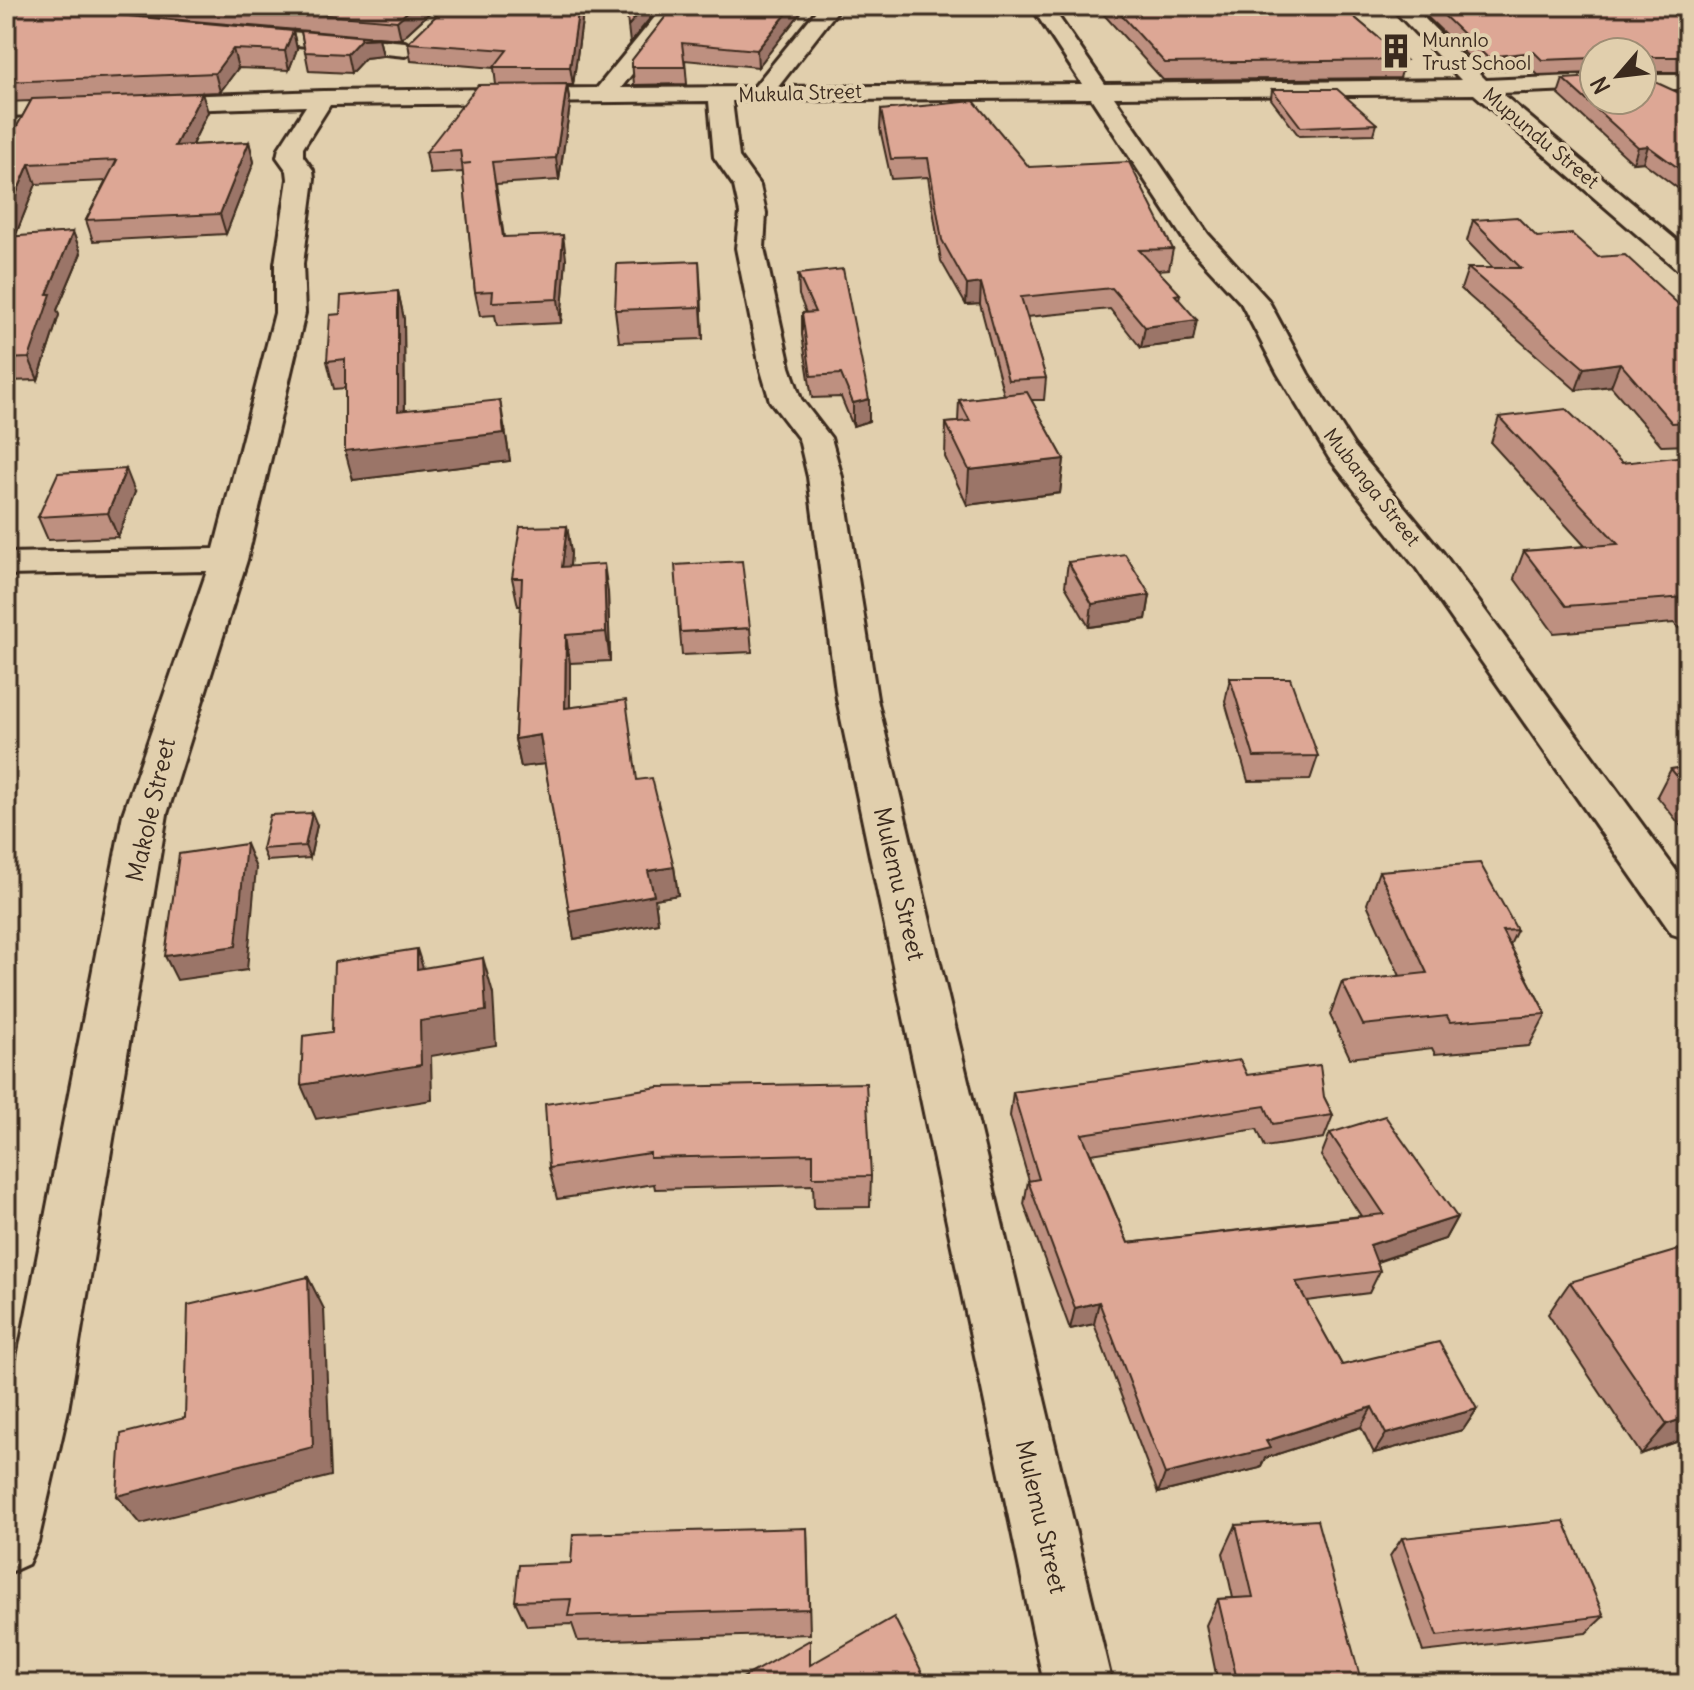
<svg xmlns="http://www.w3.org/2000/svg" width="1694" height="1690" font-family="Delius,sans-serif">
  <rect width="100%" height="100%" fill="#e1cfad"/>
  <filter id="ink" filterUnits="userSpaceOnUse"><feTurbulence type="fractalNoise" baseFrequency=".0125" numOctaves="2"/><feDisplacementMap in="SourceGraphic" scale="16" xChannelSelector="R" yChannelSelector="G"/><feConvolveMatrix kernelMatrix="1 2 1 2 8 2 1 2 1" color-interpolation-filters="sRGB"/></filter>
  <g filter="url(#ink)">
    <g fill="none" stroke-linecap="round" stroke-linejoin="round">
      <g stroke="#3b2a1e" stroke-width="6">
        <g id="minor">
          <path d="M664,6H685L621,88L754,87L820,6H841L778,87L1082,84L1031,6H1051L1105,84L1461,80L1390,6H1412L1486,80L1594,75V89L1501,93L1688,250V272L1678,270L1474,94L1114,97L1208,234L1268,300L1308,374L1354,446L1443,553L1688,887V939L1672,934L1417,569L1329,458L1278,374L1241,303L1188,246L1091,98L732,101L739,157L760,186L766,213L764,248L790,367L801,399L831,438L842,477L877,699L1112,1684H1044L837,699L808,477L799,439L770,401L760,367L736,248L740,213L734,186L714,157L709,101L330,105L303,148V156L313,170L314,179L303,264L305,313L247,560L167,814L68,1410L38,1542L28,1564L6,1574V1419L123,814L207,571L6,575V553L214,549L275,313V264L288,179L287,171L277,157L279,148L306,106L6,116V102L323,91L597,88Z"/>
          <path d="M235,27L405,42L416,49L405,56L227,38L224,33L227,28Z"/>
          <rect x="1642" y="75" width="46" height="14"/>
        </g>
      </g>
      <use href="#minor" fill="#e1cfad" fill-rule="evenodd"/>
    </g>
    <g fill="#be9080" stroke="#3b2a1e" stroke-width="2">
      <path d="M6,6H437L401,39L32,7L293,31L297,49L289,70L238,68L220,92L146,95L208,112L192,145L249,142L254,162L226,234L93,241L86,220L106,181L36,184L15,237L73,232L81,253L57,310L59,315L38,380L8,381L6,386V146L31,101L6,102Z"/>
      <path d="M584,6L573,85H567L570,105L559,180L496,184L504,237L566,258L561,323L497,326L495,315L480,316L475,292L463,172L430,174L426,152L496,85L494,68L411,61L408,43Z"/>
      <path d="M674,6H806L758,67L685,60L687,84L634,85L632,60Z"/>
      <path d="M1096,6H1341L1405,60L1400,78L1163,80Z"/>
      <path d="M1416,6H1688V70L1679,72H1642L1594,52V73L1538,75L1530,67L1483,71Z"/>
      <path d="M301,31L379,38L383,56L365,58L351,73L309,71Z"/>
      <path d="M1563,79L1688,97V196L1643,162L1633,163L1558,94Z"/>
      <path d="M1272,89L1377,124L1374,134L1299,136L1271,99Z"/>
      <path d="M881,110L1029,167L1173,249L1169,269L1157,270L1180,294L1179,300L1193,341L1141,348L1110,309L1027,317L1046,378L1044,400H1031L1064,459L1060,493L967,505L945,457L946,423L958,422L959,400L1004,395L980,304L966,305L941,261L928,177L891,179L880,129Z"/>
      <path d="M1473,220L1537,237L1598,257L1688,313V445L1662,446L1611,386L1576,390L1461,289L1468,268H1493L1467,241Z"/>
      <path d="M798,274L869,421L853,426L841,397L812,398L802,335V313H806L799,295Z"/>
      <path d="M398,291L404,319L405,410L505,428L510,461L353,480L345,388L334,389L327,361L340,314Z"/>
      <path d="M701,292L703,339L619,342L615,310Z"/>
      <path d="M1499,417L1622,463L1688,458V627L1678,628L1674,623L1554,633L1514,578L1524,551L1585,546L1491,443Z"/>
      <path d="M135,492L118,537L48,540L38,517Z"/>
      <path d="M567,526L571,553L570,567L608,592L610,661L570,663V707L637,780L674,867L678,895L655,899L658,923L574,939L545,764L521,767L515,739L521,606H518L512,578Z"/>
      <path d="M1068,562L1150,595L1146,619L1089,627L1065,586Z"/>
      <path d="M750,628L752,652L682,655L680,632Z"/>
      <path d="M1230,678L1318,756L1310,780L1248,781L1225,702Z"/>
      <path d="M1688,767V835L1657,796L1671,769Z"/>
      <path d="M317,825L310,858L267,861L262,849Z"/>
      <path d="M1379,871L1517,930L1510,945L1546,1014L1529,1046L1435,1054L1432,1048L1350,1058L1330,1015L1342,982L1400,976L1367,904Z"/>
      <path d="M1247,1075L1324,1097L1333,1115L1324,1138L1265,1147L1257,1129L1091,1154L1128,1243L1361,1216L1321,1156L1330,1133L1457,1217L1445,1239L1377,1262L1380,1271L1369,1293L1306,1301L1342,1365L1477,1409L1463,1430L1374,1453L1361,1427L1265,1458L1260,1468L1158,1493L1094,1324L1070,1329L1024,1204L1028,1181H1029L1010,1116L1013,1092Z"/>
      <path d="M659,1087L871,1176L870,1207L814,1208L813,1185L655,1189L654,1184L557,1199L549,1168Z"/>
      <path d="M1570,1282L1688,1438L1641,1454L1548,1314Z"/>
      <path d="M1236,1525L1362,1684H1218L1206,1625L1218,1599L1233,1598L1223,1553Z"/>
      <path d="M807,1528L810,1634L578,1641L572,1624L527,1626L515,1601L571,1563Z"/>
      <path d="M1402,1538L1604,1616L1586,1633L1423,1652L1390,1556Z"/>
    </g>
    <g fill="#9b7568" stroke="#3b2a1e" stroke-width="2">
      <path d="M414,6H437L401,39L397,21Z"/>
      <path d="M579,6H584L573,85L570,67Z"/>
      <path d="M645,6H660L630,43L628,26Z"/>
      <path d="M793,6H806L758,67L757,50Z"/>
      <path d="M293,31L297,49L289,70L285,51Z"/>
      <path d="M379,38L383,56L365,58L351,73L347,54L361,39Z"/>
      <path d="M233,49L238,68L220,92L215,73Z"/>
      <path d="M1534,52L1530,67L1483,71L1487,57Z"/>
      <path d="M1684,57H1688V70L1679,72Z"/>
      <path d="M567,84L570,105L559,180L556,158Z"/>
      <path d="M202,93L208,112L182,165L175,146Z"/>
      <path d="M249,142L254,162L226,234L220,214Z"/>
      <path d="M1648,146L1643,162L1633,163L1638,147Z"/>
      <path d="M29,164L36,184L6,259V218Z"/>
      <path d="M73,232L81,253L57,310L59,315L38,380L29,358L47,294Z"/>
      <path d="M563,235L566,258L561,323L558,299Z"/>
      <path d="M699,261L701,292L703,339L701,307Z"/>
      <path d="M981,283L980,304L966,305L967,285Z"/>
      <path d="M398,291L404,319L405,440L398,411Z"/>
      <path d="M1197,320L1193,341L1141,348L1145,327Z"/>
      <path d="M1620,363L1611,386L1576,390L1584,368Z"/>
      <path d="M869,399V421L853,426V403Z"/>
      <path d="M500,400L510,461L353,480L345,451Z"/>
      <path d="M1064,459L1060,493L967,505L969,470Z"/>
      <path d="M126,469L135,492L118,537L108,513Z"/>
      <path d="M567,526L571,553L567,595L562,567Z"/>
      <path d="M604,564L608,592L610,661L606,632Z"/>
      <path d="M1150,595L1146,619L1089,627L1092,604Z"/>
      <path d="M566,635L570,663V736L565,708Z"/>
      <path d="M540,735L545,764L521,767L515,739Z"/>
      <path d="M312,813L317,825L310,858L305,846Z"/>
      <path d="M246,844L256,868L247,970L177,980L165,956Z"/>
      <path d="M674,867L678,895L655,899L658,923L574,939L569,911L648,871Z"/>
      <path d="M417,949L428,984L417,969Z"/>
      <path d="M483,958L493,994L496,1045L431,1056L432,1100L316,1119L301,1085L420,1021Z"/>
      <path d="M1457,1217L1445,1239L1360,1267L1370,1245Z"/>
      <path d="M308,1277L324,1309L331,1476L141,1524L117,1496Z"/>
      <path d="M1099,1302L1094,1324L1070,1329L1075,1308Z"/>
      <path d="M1372,1407L1361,1427L1265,1458L1260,1468L1158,1493L1165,1474Z"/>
      <path d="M1477,1409L1463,1430L1374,1453L1386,1434Z"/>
      <path d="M1688,1417V1438L1641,1454L1667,1424Z"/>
    </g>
    <g fill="#dda795" stroke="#3b2a1e" stroke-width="2">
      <path d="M6,6H19L293,31L285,51L233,49L215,73L6,82Z"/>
      <path d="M220,6H414L397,21Z"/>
      <path d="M446,6H579L570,67H494L507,50L408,43Z"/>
      <path d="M626,6H645L628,26Z"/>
      <path d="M674,6H793L757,50L682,43L685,67H632V60Z"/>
      <path d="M1113,6H1341L1405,60L1165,63Z"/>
      <path d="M1434,6H1688V57H1647L1644,64L1642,65V52H1594V58L1542,60L1534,52L1487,57Z"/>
      <path d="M301,31L379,38L361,39L347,54L305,52Z"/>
      <path d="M1642,76L1688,97V175L1648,146L1638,147L1563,79L1594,77V100H1642Z"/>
      <path d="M567,84L556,158L492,162L503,237L563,235L558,299L492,302L493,291L475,292L462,164L471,163L462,164L460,150L426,152L478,85Z"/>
      <path d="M1272,89H1337L1377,124L1301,127Z"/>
      <path d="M202,93L175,146L249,142L220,214L86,220L117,160L29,164L6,218V146L32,99Z"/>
      <path d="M974,101L1029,167L1129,162L1173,249L1139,250L1180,294L1175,295L1197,320L1145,327L1112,288L1021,297L1046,378L1008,380L981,283L967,285L942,240L928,158L891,159L881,110Z"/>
      <path d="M1517,217L1537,237L1572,234L1598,257L1625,255L1688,313V422L1672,423L1620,363L1584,368L1468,268H1521L1473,220Z"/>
      <path d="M73,232L47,294H51L29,358L6,359V237Z"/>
      <path d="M699,261L701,307L615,310L617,264Z"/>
      <path d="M843,269L869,399L853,403L841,374L811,376L802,313L815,312L798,274Z"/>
      <path d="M398,291V411L500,400L504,433L345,451V359L327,361L330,315L340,314L341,296Z"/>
      <path d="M1027,392L1064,459L969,470L946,423L970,421L959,400Z"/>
      <path d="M1566,409L1622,463L1685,456L1688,458V598L1686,597L1566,606L1524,551L1618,544L1499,417Z"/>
      <path d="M126,469L108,513L38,517L58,473Z"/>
      <path d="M567,526L562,567L604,564L606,632L566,635L565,708L626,700L637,780L652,778L674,867L648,871L654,895L569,911L540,735L515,739L522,578H512L520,527Z"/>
      <path d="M1125,554L1150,595L1092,604L1068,562Z"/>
      <path d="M742,561L750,628L680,632L675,565Z"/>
      <path d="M1230,678H1290L1318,756L1254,757Z"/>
      <path d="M1688,767V790L1671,769Z"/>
      <path d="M312,813L305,846L262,849L270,815Z"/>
      <path d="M246,844L236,946L165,956L179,854Z"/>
      <path d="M1480,863L1517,930L1502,931L1546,1014L1450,1022L1447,1016L1363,1025L1342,982L1427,973L1379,871Z"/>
      <path d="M417,949V969L483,958L486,1011L420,1021L421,1065L301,1085L303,1036L332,1032L334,962Z"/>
      <path d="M1240,1060L1247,1075L1320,1065L1324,1097L1333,1115L1273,1124L1265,1106L1082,1134L1128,1243L1384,1214L1330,1133L1385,1116L1457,1217L1370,1245L1380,1271L1296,1282L1342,1365L1439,1342L1477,1409L1386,1434L1372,1407L1266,1441L1270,1448L1165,1474L1099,1302L1075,1308L1028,1181L1039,1179L1013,1092Z"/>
      <path d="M866,1083L871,1176L813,1177V1154L650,1158V1153L549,1168L545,1104L659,1087Z"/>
      <path d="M1682,1249L1688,1258V1417L1667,1424L1570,1282Z"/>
      <path d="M308,1277L313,1447L117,1496L121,1434L185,1418L188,1305Z"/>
      <path d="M1317,1520L1362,1684H1238L1218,1599L1253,1597L1236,1525Z"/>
      <path d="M1564,1521L1604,1616L1437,1636L1402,1538Z"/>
      <path d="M807,1528L809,1609L568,1616L571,1599L515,1601L519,1565L571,1563L573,1534Z"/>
      <path d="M894,1617L928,1684H732L810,1640V1665Z"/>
    </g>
  </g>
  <defs>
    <g id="building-bare" transform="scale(2.76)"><path d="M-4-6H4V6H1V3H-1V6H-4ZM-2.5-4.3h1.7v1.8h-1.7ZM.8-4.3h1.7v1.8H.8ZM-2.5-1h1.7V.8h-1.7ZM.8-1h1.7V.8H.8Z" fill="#3b2a1e" stroke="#e1cfad" stroke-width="2.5" paint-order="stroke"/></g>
  </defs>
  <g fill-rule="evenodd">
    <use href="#building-bare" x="1396" y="51"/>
  </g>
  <g text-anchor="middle" stroke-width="8" stroke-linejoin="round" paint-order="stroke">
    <g font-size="20" fill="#3b2a1e" stroke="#e1cfad" text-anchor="start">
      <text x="1422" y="47">Munnlo<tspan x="1422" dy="23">Trust School</tspan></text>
    </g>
    <g font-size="20" fill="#3b2a1e" stroke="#e1cfad">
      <text transform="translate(800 93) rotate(-2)" y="7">Mukula Street</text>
      <text transform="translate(1541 138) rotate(40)" y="7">Mupundu Street</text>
      <text transform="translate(1372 487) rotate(52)" y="7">Mubanga Street</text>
    </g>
    <g font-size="24" fill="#3b2a1e" stroke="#e1cfad">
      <text transform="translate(151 810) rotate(-77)" y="8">Makole Street</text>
      <text transform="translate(899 884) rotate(77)" y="8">Mulemu Street</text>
      <text transform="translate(1041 1517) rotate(77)" y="8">Mulemu Street</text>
    </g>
  </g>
  <rect width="1694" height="1690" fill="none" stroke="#e1cfad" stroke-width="32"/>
  <rect x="16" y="16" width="1662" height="1658" fill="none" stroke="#3b2a1e" stroke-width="3" filter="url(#ink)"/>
  <g transform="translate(1618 76) rotate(242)"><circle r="38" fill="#e1cfad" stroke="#9f8d74" stroke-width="2"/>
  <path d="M0-6L14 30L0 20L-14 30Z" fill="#3b2a1e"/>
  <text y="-12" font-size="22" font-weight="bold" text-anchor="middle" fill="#3b2a1e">N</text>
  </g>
</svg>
